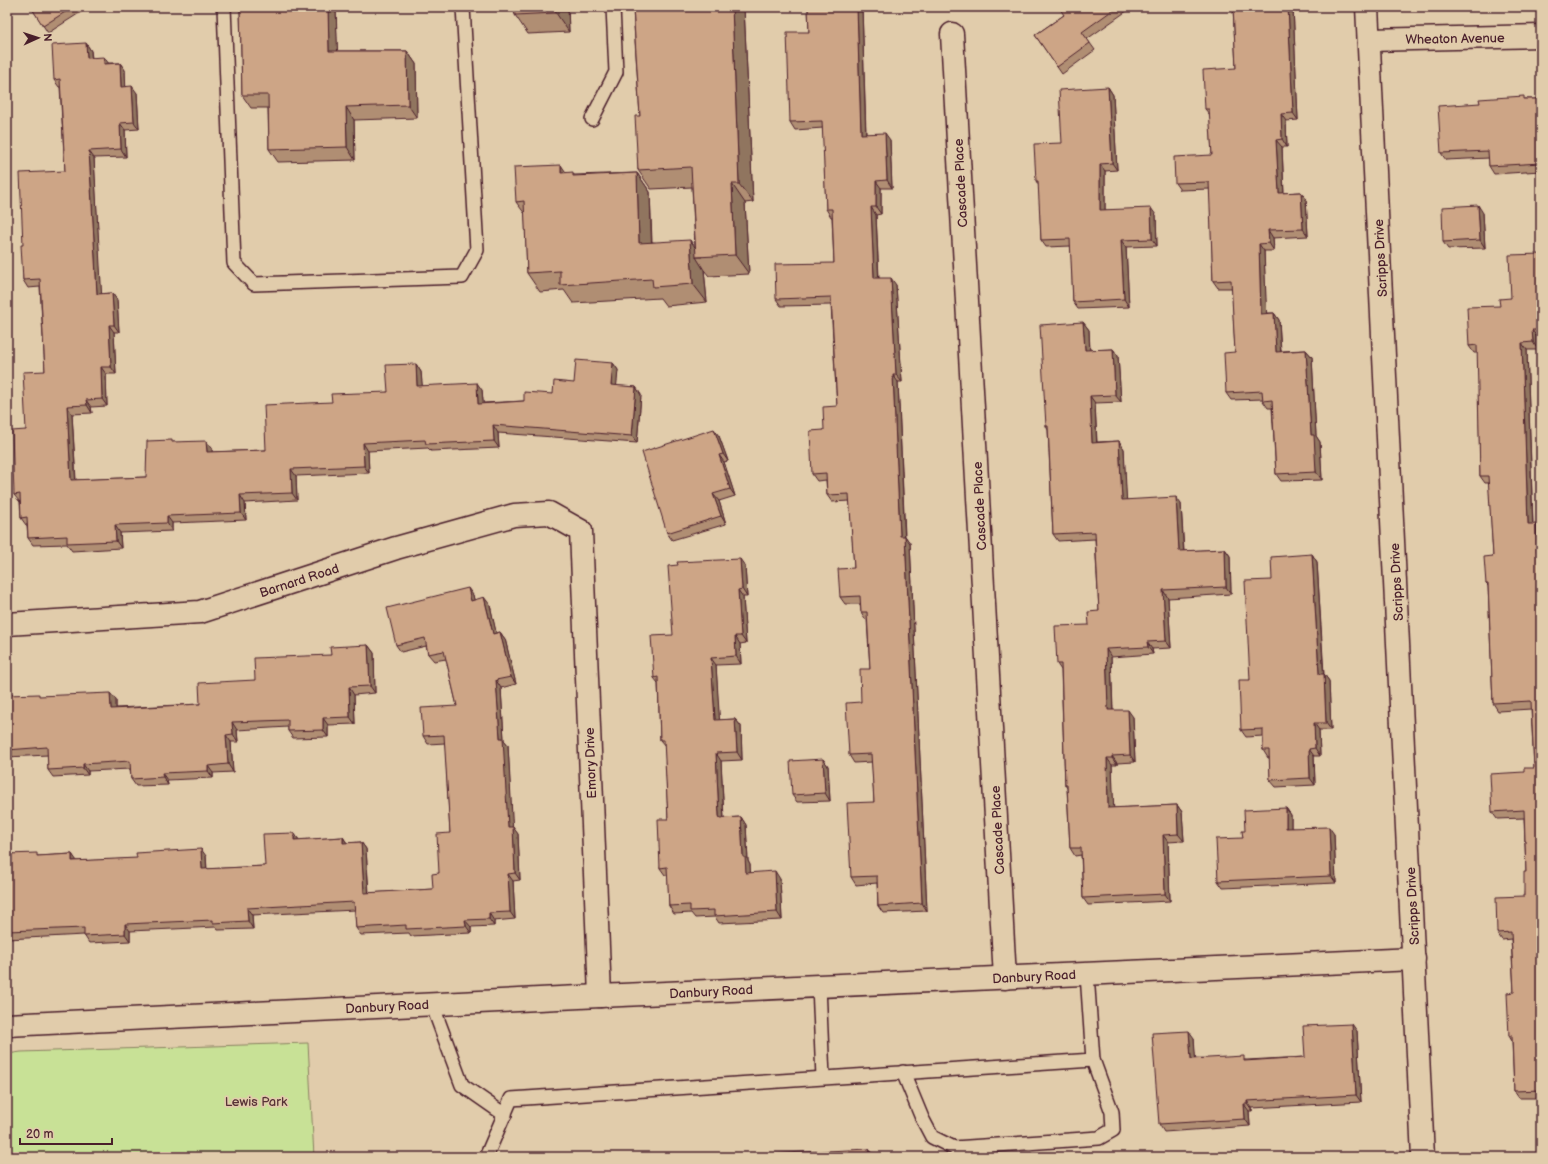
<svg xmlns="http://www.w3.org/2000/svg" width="1548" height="1164" font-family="'Balsamiq Sans',sans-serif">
  <rect width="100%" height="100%" fill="#e1ccab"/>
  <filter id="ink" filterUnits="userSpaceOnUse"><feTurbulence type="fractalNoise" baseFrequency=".025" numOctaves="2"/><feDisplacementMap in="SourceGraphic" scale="8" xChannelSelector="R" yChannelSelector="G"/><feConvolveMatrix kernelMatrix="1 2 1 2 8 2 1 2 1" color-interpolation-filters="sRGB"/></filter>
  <g filter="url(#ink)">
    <path fill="#c8e196" stroke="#898060" d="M308,1043L314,1157H7V1054L21,1052Z"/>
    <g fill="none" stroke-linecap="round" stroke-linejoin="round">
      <g stroke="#4a1f2b" stroke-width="16">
        <g id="lane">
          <path d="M224,7L234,263L254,284L462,277L477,250L463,7"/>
          <path d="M592,119L616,72L613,7"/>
          <path d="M819,986L823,1077"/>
          <path d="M432,1004L462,1085L505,1115"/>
          <path d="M903,1072L922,1118L932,1137L954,1148L1099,1138L1113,1130L1112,1112L1093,1060"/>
          <path d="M486,1157L511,1099L1093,1060L1087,974"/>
        </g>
      </g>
      <g stroke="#4a1f2b" stroke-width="25">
        <g id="street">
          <path d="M952,34L1005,978"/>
          <path d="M1369,40L1541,36"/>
          <path d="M7,624L200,612L396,548L514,515L549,513L581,531L600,996"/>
          <path d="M7,1025L600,996L1414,959"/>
        </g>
      </g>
      <g stroke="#4a1f2b" stroke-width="25">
        <path id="secondary" d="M1367,7L1423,1157"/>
      </g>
      <use href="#lane" stroke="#e1ccab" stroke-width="13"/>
      <use href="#street" stroke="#e1ccab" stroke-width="22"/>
      <use href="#secondary" stroke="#e1ccab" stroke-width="22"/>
    </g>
    <g fill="#b08e73" stroke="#4a1f2b">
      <path d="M31,7H89L48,33Z"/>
      <path d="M240,7H364L336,9L337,51H407L416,64L417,118L354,120L355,160L278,162L269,149L268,108H251L242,95Z"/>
      <path d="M514,7H568L569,32L528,34L515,15Z"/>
      <path d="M631,7H744L753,202L745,203L749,274L709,276L704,270L707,302L666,306L660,298L573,303L564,290L540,292L527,273L525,214L516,202L566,173L575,175L637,173L650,192L652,242L695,247L692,187L651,189L638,170L640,116L633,10Z"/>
      <path d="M808,7H862L866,134L890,140L892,188H881V214L876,215L879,278L896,285L902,382H898L905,536L910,543L927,911L883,913L878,906L877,883L856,885L851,877L874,802L872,762L854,763L849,755L861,702L870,669L867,619L866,620L861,612L860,604H845L840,597L854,568L850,501L832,502L827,495L826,480L817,481L812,474L824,430L837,406L831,305L781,306L776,299L834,263L832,217H831L826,209L823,128L795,130L790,122L809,32Z"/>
      <path d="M1063,7H1130L1131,8L1087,39L1095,50L1062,74L1035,35L1064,15Z"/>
      <path d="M1233,7H1293L1298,120L1286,121L1287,147H1282L1284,193L1301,192L1306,199L1308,236L1273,238L1274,251H1264L1266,313H1274L1279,320L1281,351L1306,350L1312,357L1316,436L1320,442L1322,480L1281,481L1276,474L1272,408H1268L1263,401V399L1231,400L1226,393L1235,352L1232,288H1218L1213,281L1210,189L1180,190L1175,183L1212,155L1210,115L1205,109L1236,68Z"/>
      <path d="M86,43L91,51L92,58L108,63H120L125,70V86L137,93L139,129L125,130L126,157L94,158L101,294L112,293L117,300L119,332H114L116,374H106L107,406L91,407L92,413L72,414L76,480L146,477L173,442L212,448V452L266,450L332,402L388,392L416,364L421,372L422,386L482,390L483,403L524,401L553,394L613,363L618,370L616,386L636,387L641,395L637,443L498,433L499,448L431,451L428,448L368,451L369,473L296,476L297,500L245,503L246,520L172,523V531L120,533L121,548L72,551L67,544L33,545L28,538L27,525H26L21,518L20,502L14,495L26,430L45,371L40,287L28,288L23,280V245L65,171L60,87H59L54,80Z"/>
      <path d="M1108,87L1113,95L1117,170L1105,171V210L1156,215L1157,246L1126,247L1129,307L1078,309L1073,302L1071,246L1046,247L1041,240L1039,186L1036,181L1062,143Z"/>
      <path d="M1526,99H1541V171L1494,174L1489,166V158L1446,160L1441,153L1480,103Z"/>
      <path d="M1483,213L1485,248L1448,249L1443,242Z"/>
      <path d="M1541,254V337H1537L1538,350H1527L1533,524L1541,531V1098H1519L1514,1091L1512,1041L1509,1036L1514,992L1511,939L1502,940L1497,933L1524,896L1526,872L1524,818L1497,819L1492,812L1524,772L1534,768L1531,709L1498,711L1493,703L1488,586L1486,584L1493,556L1489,483H1485L1480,476L1478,353H1474L1469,346L1500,306L1511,298Z"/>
      <path d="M1083,322L1089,330L1090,350L1113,349L1118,356L1121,402L1095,403L1097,442L1119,441L1124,449L1126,500L1181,504L1184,551L1225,549L1230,556L1231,594L1168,598L1171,648L1152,649L1153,654L1111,657L1113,710L1133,717L1135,762L1117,763V765H1112L1113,808L1177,805L1182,812L1184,841L1168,842L1170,901L1088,905L1083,898L1081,855L1075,856L1070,848L1067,788L1065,785L1061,670L1057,664L1089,625L1099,611L1095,539L1058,541L1053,534L1048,430L1046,426Z"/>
      <path d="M719,436L728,461L724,462L735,496L719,501L726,524L672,540L667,533Z"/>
      <path d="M1312,554L1317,562L1324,674L1329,681L1331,730H1319L1320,756H1314L1315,785L1276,787L1270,780V758H1268L1263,750V736L1246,737L1241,730L1250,680L1272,580Z"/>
      <path d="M745,566L747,597H743L746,643L740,644L741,664L716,665L719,720L735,719L741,726L742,760L721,761L724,818L741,817L746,825L748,861L750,865V873L780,879L782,920L719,923L715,917L695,918L691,913L674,914L669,906L668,875H665L660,868L668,819L665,746L660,740L658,683L654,678L673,635Z"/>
      <path d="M473,595L474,600L490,605L496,633L500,632L505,639L516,684L501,688L504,740L508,745L512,827L518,834L520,880L513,881L515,919L494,921V926L471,927V933L411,936L409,933L361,935L356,928L355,910L252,915L253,929L218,930L216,927L130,931V941L89,943L84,935L7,939V854L39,856L72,854L76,861L206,856L207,869L265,866L294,833L299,840L343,837L347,843L361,842L366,849L369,893L433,889L439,873L450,833L445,743L428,744L423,736L457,706L446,659L434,661L428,654L426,646L401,652L396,645Z"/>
      <path d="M368,645L374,653L375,693L354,695L355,724L328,725V737L293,738L288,731V727L237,730L238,742H231L233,772L213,773V778L167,780L168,785L136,786L131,779L130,769L88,771V775L53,777L48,770V755L7,757V695L116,700V708L200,704L255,680L331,655Z"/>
      <path d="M823,759L828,766L830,801L797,802L792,795Z"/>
      <path d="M1286,808L1291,815V828L1334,834L1336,883L1223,888L1218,881L1243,838L1245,831Z"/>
      <path d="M1357,1031L1361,1102L1252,1108V1111H1249L1250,1126L1164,1132L1159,1124L1194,1038L1195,1058L1247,1060L1305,1057Z"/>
    </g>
    <g fill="#90745e" stroke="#4a1f2b">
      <path d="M328,7H335L336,9L338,64L329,51Z"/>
      <path d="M555,7H568L569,32L556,13Z"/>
      <path d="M732,7H744L753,202L739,184Z"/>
      <path d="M857,7H862L866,141L861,134Z"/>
      <path d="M1288,7H1293L1298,120L1293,113Z"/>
      <path d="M86,43L91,51L92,65L87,58Z"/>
      <path d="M407,51L416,64L417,118L408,105Z"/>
      <path d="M104,57L109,64H104Z"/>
      <path d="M120,63L125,70L126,94L121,87Z"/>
      <path d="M132,86L137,93L139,129L134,122Z"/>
      <path d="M1108,87L1113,95L1117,170L1112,163Z"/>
      <path d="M346,107L354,120L355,160L347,147Z"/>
      <path d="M1281,114L1286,121L1287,147L1282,139Z"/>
      <path d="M120,123L125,130L126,157L121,149Z"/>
      <path d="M885,133L890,140L892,188L887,180Z"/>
      <path d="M1276,140L1282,147L1284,200L1279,193Z"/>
      <path d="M89,151L94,158L102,301L97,294Z"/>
      <path d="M1100,164L1105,171V218L1100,210Z"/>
      <path d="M561,165L574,184L561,173Z"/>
      <path d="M637,173L650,192L652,262L639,243Z"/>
      <path d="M876,181L881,188V214L876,207Z"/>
      <path d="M732,184L745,203L749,274L735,255Z"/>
      <path d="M1301,192L1306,199L1308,236L1303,229Z"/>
      <path d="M1478,205L1483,213L1485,248L1480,240Z"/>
      <path d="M871,207L876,215L879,286L874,278Z"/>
      <path d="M1151,208L1156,215L1157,246L1152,239Z"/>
      <path d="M1268,230L1273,238L1274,251L1269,243Z"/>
      <path d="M690,240L702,257H696L704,270L707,302L693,284Z"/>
      <path d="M1121,240L1126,247L1129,307L1124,299Z"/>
      <path d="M1259,244L1264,251L1267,321L1261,314Z"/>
      <path d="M891,278L896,285L902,382L896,375Z"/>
      <path d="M112,293L117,300L119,332L114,325Z"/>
      <path d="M1274,313L1279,320L1281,359L1276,352Z"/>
      <path d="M1083,322L1089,330L1090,357L1085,350Z"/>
      <path d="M109,325L114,332L116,374L111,367Z"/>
      <path d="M1532,330L1537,337L1538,350L1533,342Z"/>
      <path d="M1522,343L1527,350L1533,531L1528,524Z"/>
      <path d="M1113,349L1118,356L1121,402L1115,395Z"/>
      <path d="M1306,350L1312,357L1316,436L1320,442L1322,480L1316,472L1311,435Z"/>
      <path d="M613,363L618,370L616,392L611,385Z"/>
      <path d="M416,364L421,372L423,393L417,386Z"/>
      <path d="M101,367L106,374L107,406L102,399Z"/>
      <path d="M893,375L898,382L905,544L900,536Z"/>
      <path d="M477,383L482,390L484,411L478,404Z"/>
      <path d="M636,387L641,395L637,443L632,436Z"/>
      <path d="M1090,396L1095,403L1097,450L1092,443Z"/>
      <path d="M86,400L91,407L92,413L87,405Z"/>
      <path d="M67,406L72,414L76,487L71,480Z"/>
      <path d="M493,425L498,433L499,448L494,441Z"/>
      <path d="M714,429L719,436L728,461L723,454Z"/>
      <path d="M206,441L212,448V459L207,452Z"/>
      <path d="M1119,441L1124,449L1127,507L1122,500Z"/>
      <path d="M363,443L368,451L369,473L364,466Z"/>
      <path d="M719,455L724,462L735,496L730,489Z"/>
      <path d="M291,469L296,476L297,500L292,493Z"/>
      <path d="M713,494L719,501L726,524L721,516Z"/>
      <path d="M240,495L245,503L246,520L241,513Z"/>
      <path d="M1176,497L1181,504L1184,558L1179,551Z"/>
      <path d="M167,516L172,523V531L167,523Z"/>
      <path d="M1536,524L1541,531V557L1537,552Z"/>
      <path d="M115,525L120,533L121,548L116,541Z"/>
      <path d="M905,536L910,543L927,911L922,903Z"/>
      <path d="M1225,549L1230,556L1231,594L1226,587Z"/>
      <path d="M1312,554L1317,562L1324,682L1319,674Z"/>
      <path d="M740,559L745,566L747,597L742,589Z"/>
      <path d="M468,588L473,595L476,608L471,601Z"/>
      <path d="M738,590L743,597L746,643L741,636Z"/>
      <path d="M1163,590L1168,598L1171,648L1166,641Z"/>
      <path d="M484,597L490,605L498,641L493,634Z"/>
      <path d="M500,632L505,639L516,684L511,677Z"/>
      <path d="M735,636L740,644L741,664L736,656Z"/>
      <path d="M1147,642L1152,649L1153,654L1148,647Z"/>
      <path d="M368,645L374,653L375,693L370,686Z"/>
      <path d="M1106,649L1111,657L1113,717L1108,710Z"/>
      <path d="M711,658L716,665L720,727L715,720Z"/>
      <path d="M1324,674L1329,681L1331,730L1326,723Z"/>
      <path d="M496,680L501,688L504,740L508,745L513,834L508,827L500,738Z"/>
      <path d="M349,687L354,695L355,724L350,717Z"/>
      <path d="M110,693L116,700V716L111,709Z"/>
      <path d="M1128,710L1133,717L1135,762L1130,755Z"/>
      <path d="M323,718L328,725V737L323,730Z"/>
      <path d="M735,719L741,726L742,760L737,752Z"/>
      <path d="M232,722L237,730L238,742L233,734Z"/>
      <path d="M1314,723L1319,730L1320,756L1315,748Z"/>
      <path d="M226,735L231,742L233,772L228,764Z"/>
      <path d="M1309,749L1314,756L1315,785L1310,778Z"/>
      <path d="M716,753L721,761L724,823L720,818L719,816Z"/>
      <path d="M1112,756L1117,763V765L1112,758Z"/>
      <path d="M1107,758L1112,765L1114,815L1108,808Z"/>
      <path d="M823,759L828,766L830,801L825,793Z"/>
      <path d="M83,764L88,771V775L83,768Z"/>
      <path d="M208,766L213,773V778L208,771Z"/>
      <path d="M162,773L167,780L168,785L163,777Z"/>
      <path d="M1177,805L1182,812L1184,841L1178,834Z"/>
      <path d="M1286,808L1291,815V836L1286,828Z"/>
      <path d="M741,817L746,825L748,861L750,865L751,880L746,873L743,857Z"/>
      <path d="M513,827L518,834L520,880L515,873Z"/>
      <path d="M1329,827L1334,834L1336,883L1331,876Z"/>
      <path d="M294,833L299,840H294Z"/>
      <path d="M1163,835L1168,842L1170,901L1165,894Z"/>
      <path d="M343,837L348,845L343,843Z"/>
      <path d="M361,842L366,849L369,900L364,893Z"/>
      <path d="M201,849L206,856L207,876L202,869Z"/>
      <path d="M72,854L77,861H72Z"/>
      <path d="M775,871L780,879L782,920L777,912Z"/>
      <path d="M508,874L513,881L515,919L510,912Z"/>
      <path d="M247,908L252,915L253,929L248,921Z"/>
      <path d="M489,913L494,921V926L489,919Z"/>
      <path d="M465,920L471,927V933L466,926Z"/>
      <path d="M125,924L130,931V941L125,934Z"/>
      <path d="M1352,1024L1357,1031L1361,1102L1356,1095Z"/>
      <path d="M1189,1031L1194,1038L1196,1066L1191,1059Z"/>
      <path d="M1247,1101L1252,1108V1111L1247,1104Z"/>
      <path d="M1244,1104L1249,1111L1250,1126L1245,1119Z"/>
      <path d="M869,1149L875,1157H870Z"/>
    </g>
    <g fill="#cda586" stroke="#4a1f2b">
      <path d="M31,7H73L43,26Z"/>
      <path d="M240,7H328L329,51H407L408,105L346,107L347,147L269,149L268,95H242Z"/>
      <path d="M514,7H555L556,13L515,15Z"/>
      <path d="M633,7H732L739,184H732L735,255L696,257L691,167L638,170L635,116H640Z"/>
      <path d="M808,7H857L861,134L885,133L887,180L876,181V207H871L874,278H891L896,375H893L900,536H905L922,903L878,906L877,876L851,877L847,803L874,802L871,754L849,755L846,703L861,702L860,669H870L867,612H861L860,596L840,597L838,569L854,568L849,494L827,495L826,473L812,474L810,431L824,430L823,407L837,406L831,297L776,299L775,264L834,263L832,209H826L822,121L790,122L787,32H809Z"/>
      <path d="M1063,7H1117L1082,32L1090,43L1057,67L1035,35L1064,15L1060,9Z"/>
      <path d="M1233,7H1288L1293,113L1281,114L1282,139L1276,140L1279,193L1301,192L1303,229L1268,230L1269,243L1259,244L1261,314L1274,313L1276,352L1306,350L1311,435H1314L1316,472L1276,474L1272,400L1263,401L1262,391L1226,393L1224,353L1235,352L1231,280L1213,281L1209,182L1175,183L1174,157L1212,155L1209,109H1205L1203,70L1236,68Z"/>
      <path d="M86,43L87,58L104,57V64L120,63L121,87L132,86L134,122L120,123L121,149L89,151L97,294L112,293L114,325H109L111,367H101L102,399L86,400L87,405L67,406L71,480L146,477L147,441L172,440V442L206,441L207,452L266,450L264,405L332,402L331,394L388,392L386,365L416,364L417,386L477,383L478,404L524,401V392L553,394L554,381L574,383L576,360L613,363L611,385L636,387L632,436L493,425L494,441L426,444L425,440L363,443L364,466L291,469L292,493L240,495L241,513L167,516V523L115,525L116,541L67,543V536L28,538L27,517L21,518L20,494L14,495L12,431L26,430L23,372L45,371L40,279L23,280L21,245H23L20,173L65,171L60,79L54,80L52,45Z"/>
      <path d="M1108,87L1112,163L1100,164V210L1151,208L1152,239L1121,240L1124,299L1073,302L1070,239L1041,240L1038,181H1036L1034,144L1062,143L1059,90Z"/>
      <path d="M1524,96V99H1541V163L1489,166L1488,151L1441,153L1438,106L1480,103L1479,99Z"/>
      <path d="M561,165V173L573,172V176L637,173L639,243L690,240L693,284L653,287L652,279L560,285V271L527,273L524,201L516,202L514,167Z"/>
      <path d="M1478,205L1480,240L1443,242L1442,207Z"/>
      <path d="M1541,254V330H1532L1533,342L1522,343L1528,524H1536L1537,552L1541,551V1090L1514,1091L1512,1036H1509L1507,993L1514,992L1511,932L1497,933L1496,897L1524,896V872H1526L1524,810L1492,812L1490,774L1524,772V768H1534L1531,701L1493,703L1488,584H1486L1484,557L1493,556L1488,476H1480L1477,345L1469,346L1467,307L1500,306L1499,299L1511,298L1509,255Z"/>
      <path d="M1083,322L1085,350L1113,349L1115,395L1090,396L1092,443L1119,441L1122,500L1176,497L1179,551L1225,549L1226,587L1163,590L1166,641L1147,642L1148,647L1106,649L1108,710H1128L1130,755L1112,756V758H1107L1108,808L1177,805L1178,834L1163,835L1165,894L1083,898L1081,848H1070L1067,785H1065L1061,664H1057L1055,626L1089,625L1088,612L1099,611L1095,532L1053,534L1048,426H1046L1040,325Z"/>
      <path d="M714,429L723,454L719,455L730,489L713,494L721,516L667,533L642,452Z"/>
      <path d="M1312,554L1319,674H1324L1326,723H1314L1315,748L1309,749L1310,778L1270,780L1269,750H1263V729L1241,730L1239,680H1250L1245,581L1272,580L1271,557Z"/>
      <path d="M740,559L742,589L738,590L741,636H735L736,656L711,658L715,720L735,719L737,752L716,753L719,816L720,818L741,817L743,857H745L746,873L775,871L777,912L714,916V910L690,911V905L669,906L667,867L660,868L658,819H668L664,740H660L658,677L654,678L651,636L673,635L668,566L678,565L677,562Z"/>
      <path d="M468,588L471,601L484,597L493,634L500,632L511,677L496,680L500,738H503L508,827H513L515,873L508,874L510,912L489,913V919L465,920L466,926L406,929V925L356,928L354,902L247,908L248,921L213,923V920L125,924V934L84,936V928L7,931V854L37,853V856L72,854V861L137,858L136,853L201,849L202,869L265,866L263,834L294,833V840L343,837V843L361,842L364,893L433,889L432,874L439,873L437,834L450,833L444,735L423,736L421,708L457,706L444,651L428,654L425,638L396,645L387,608Z"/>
      <path d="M368,645L370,686L349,687L350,717L323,718V730L288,731V720L232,722L233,734L226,735L228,764L208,766V771L162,773L163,777L131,779L130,761L83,764V768L48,770L47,747L7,750V695L39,694V696L110,693L111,709L200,704L199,683L255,680L254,658L331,655L330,647Z"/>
      <path d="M823,759L825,793L792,795L790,761Z"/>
      <path d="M1286,808V828L1329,827L1331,876L1218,881L1216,839L1243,838L1242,831H1245L1244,810Z"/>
      <path d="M1352,1024L1356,1095L1247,1101V1104H1244L1245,1119L1159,1124L1152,1033L1189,1031L1191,1059L1244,1056V1061L1305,1057L1303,1026Z"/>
      <path d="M869,1149L870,1157H701Z"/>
    </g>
  </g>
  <g text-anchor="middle" stroke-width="3.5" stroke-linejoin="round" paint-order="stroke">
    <g font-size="13" fill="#4a1f2b" stroke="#e1ccab">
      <text transform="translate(1455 38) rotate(-1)" y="5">Wheaton Avenue</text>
      <text transform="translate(960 183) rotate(-93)" y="5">Cascade Place</text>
      <text transform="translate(1380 258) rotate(-93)" y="5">Scripps Drive</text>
      <text transform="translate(979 506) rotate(-93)" y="5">Cascade Place</text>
      <text transform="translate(299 580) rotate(-18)" y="5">Barnard Road</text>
      <text transform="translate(1396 582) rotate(-93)" y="5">Scripps Drive</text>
      <text transform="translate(590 763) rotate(-92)" y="5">Emory Drive</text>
      <text transform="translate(997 830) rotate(-93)" y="5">Cascade Place</text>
      <text transform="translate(1412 906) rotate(-93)" y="5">Scripps Drive</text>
      <text transform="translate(1034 976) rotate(-3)" y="5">Danbury Road</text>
      <text transform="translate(711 991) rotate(-3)" y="5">Danbury Road</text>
      <text transform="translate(387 1006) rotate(-3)" y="5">Danbury Road</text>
    </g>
    <g font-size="13" fill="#573236" stroke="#e1ccab">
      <text x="256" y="1106">Lewis Park</text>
    </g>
  </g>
  <rect width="1548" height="1164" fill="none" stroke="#e1ccab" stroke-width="24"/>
  <rect x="12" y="12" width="1524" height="1140" fill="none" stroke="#4a1f2b" stroke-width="1.5" filter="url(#ink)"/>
  <g transform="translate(38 38) rotate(87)" stroke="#e1ccab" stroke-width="3" paint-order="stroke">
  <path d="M0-3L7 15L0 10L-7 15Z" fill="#4a1f2b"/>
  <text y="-6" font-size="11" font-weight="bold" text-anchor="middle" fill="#4a1f2b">N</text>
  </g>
  <path d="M20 1138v6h92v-6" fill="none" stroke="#4a1f2b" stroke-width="2"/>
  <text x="26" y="1138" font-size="12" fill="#4a1f2b" stroke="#e1ccab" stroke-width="3" paint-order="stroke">20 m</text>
</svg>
